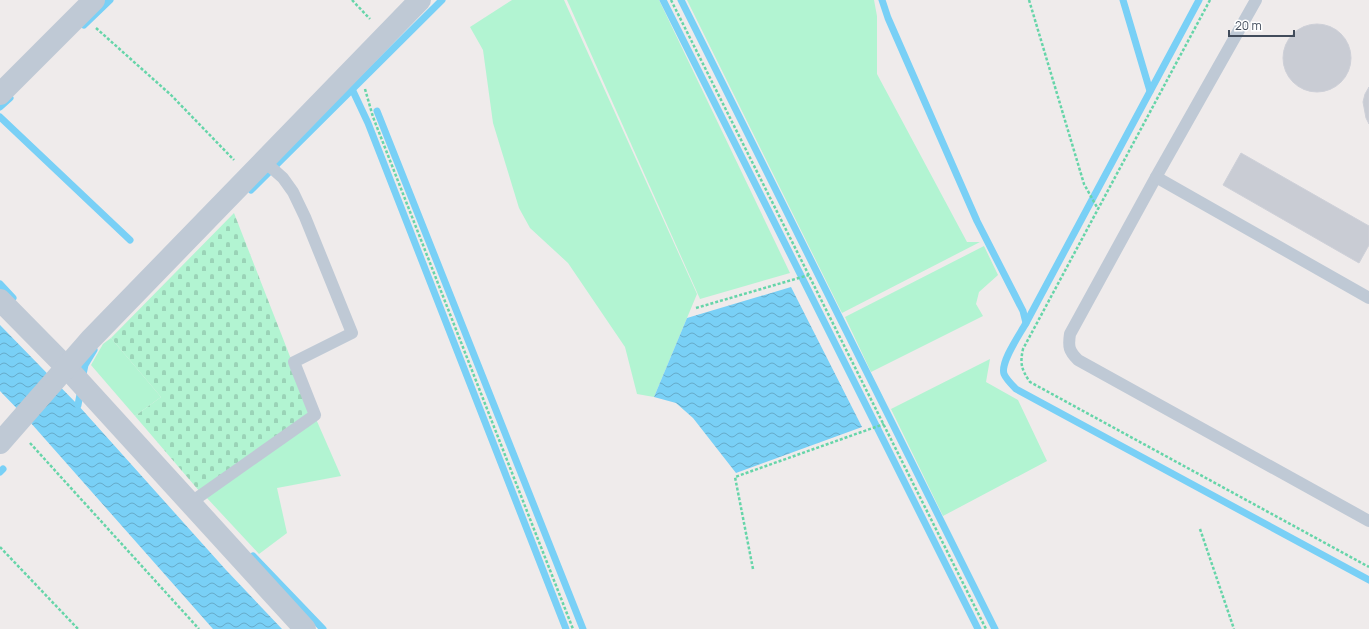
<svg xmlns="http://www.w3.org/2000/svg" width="1369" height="629" font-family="Manrope,sans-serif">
  <defs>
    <pattern id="cemetery-stones" width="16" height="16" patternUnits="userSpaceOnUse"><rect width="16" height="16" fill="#b2f4d2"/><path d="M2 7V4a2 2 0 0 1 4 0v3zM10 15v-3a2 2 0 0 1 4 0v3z" fill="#9ad3b7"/></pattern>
    <pattern id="water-waves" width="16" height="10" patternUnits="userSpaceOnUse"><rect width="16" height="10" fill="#79d0f6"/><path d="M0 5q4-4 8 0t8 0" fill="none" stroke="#65abca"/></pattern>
  </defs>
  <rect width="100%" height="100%" fill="#efebeb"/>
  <g fill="#b2f4d2">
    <path d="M512,0H564L697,294L654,397L637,394L625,347L568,263L530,228L519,208L493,123L483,50L470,27Z"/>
    <path d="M567,0H659L790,273L700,299Z"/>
    <path d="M687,0H874L877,16V74L967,242H980L842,313Z"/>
    <path d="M984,246L998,275L979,292L976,304L983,316L871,372L845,317Z"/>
    <path d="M111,338L161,397L135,416L91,365L103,344Z"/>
    <path d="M990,359L986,382L1018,400L1047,461L943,516L891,409Z"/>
    <path d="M316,419L341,476L277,488L287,533L259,554L206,497Z"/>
  </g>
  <path fill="url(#cemetery-stones)" d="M234,213L312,413L200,492L135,416L161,397L111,338Z"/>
  <g fill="url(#water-waves)">
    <path d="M791,287L862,427L736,473L693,418L676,403L654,397L687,318Z"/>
    <path d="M0,325L78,405L226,570L282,629H213L30,422L0,391Z"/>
  </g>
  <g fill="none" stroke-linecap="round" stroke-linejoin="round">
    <g stroke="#79d0f6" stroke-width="7">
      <path d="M663,0L978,629"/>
      <path d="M681,0L995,629"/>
      <path d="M882,0L888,18L977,221L1023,311L1026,323C1020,334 1000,362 1004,374C1006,379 1012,385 1016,389L1369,580"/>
      <path d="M1123,0L1150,91"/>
      <path d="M84,25L110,0"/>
      <path d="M352,89L368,123L566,629"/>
      <path d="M0,107L10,98"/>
      <path d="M377,111L583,629"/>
      <path d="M0,117L130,240"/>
      <path d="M251,190L442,0"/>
      <path d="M0,284L13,298"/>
      <path d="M1026,323L1199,0"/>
      <path d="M82,379L85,365L94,350"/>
      <path d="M78,405L81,389"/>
      <path d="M0,472L3,469"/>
      <path d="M253,556L323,629"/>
    </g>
  </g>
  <g fill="#c9ccd4" stroke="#ced0d8">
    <circle cx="1317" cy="58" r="34"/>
    <path d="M1369,87V124L1366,118L1363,102L1365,94Z"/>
    <path d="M1241,153L1369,226V245L1359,263L1223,185Z"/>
  </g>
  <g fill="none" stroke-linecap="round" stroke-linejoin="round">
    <g stroke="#66d5a9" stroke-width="2.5" stroke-dasharray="3 2" stroke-linecap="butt">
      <path d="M352,0L370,19"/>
      <path d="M671,0L986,629"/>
      <path d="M1029,0L1084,184L1098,209"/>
      <path d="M1210,0L1023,349C1020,363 1021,369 1030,382L1369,567"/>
      <path d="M96,28L171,95L234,160"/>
      <path d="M365,89L373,117L573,629"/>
      <path d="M696,308L809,275"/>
      <path d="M30,443L199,629"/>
      <path d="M1200,529L1234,629"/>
      <path d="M0,547L78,629"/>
      <path d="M753,569L735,477L884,424"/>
    </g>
    <g stroke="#bfc9d5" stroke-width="12">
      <path d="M1256,0L1156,177L1070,334C1068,347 1069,351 1078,360L1369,521"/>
      <path d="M1156,177L1369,298"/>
      <path d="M190,503L315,415L294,362L352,333L305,217L293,192L283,178L264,161"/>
    </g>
    <g stroke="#bfc9d5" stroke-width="22">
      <path d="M0,94L94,0"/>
      <path d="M0,300L67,368L305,629"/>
      <path d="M0,443L90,340L420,0"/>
    </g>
  </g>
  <path d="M1229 30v6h65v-6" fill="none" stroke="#424c5b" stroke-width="2"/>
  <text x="1235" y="30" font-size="12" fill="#424c5b" stroke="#ffffff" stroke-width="3" paint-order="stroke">20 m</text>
</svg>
